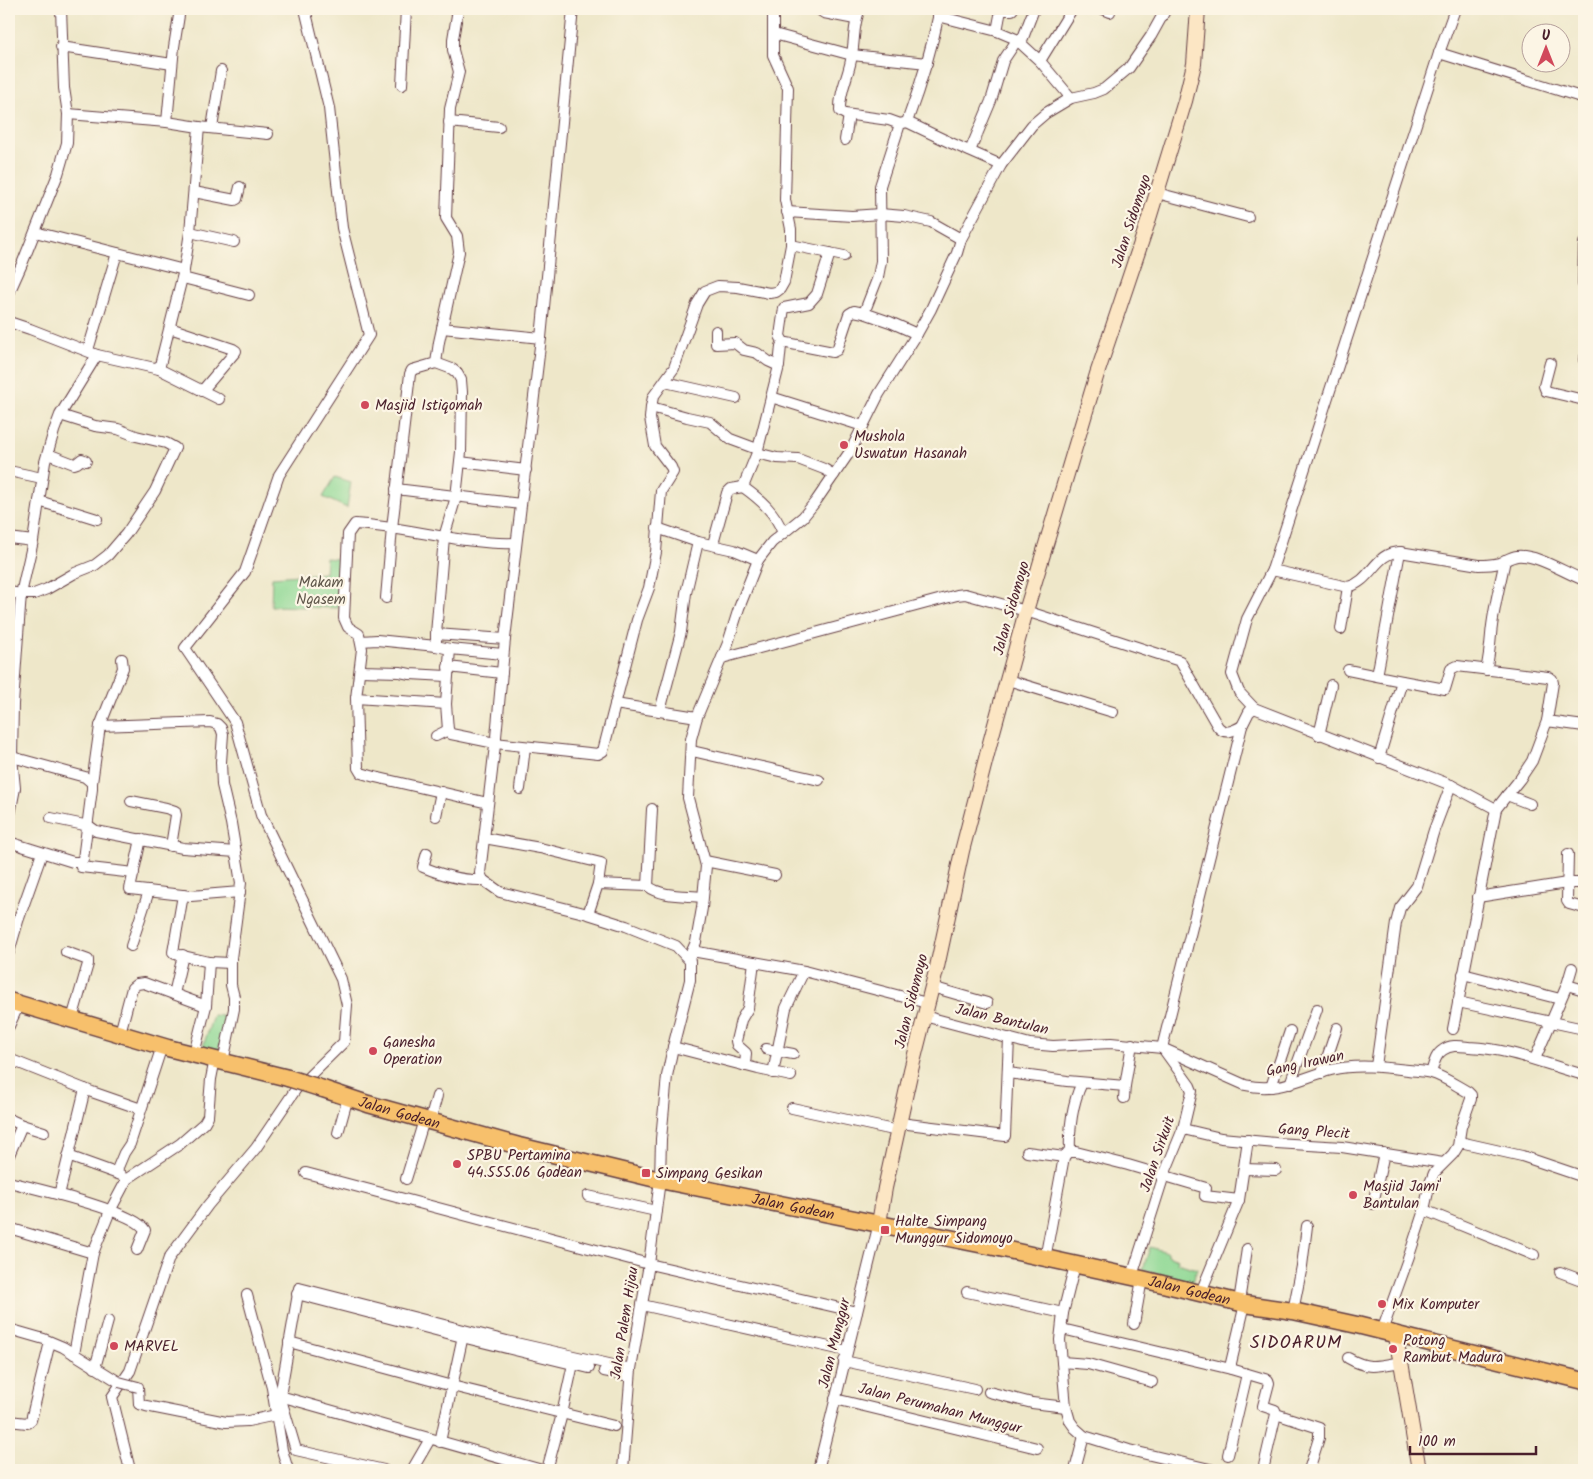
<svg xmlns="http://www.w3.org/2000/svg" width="1593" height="1479" font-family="Kalam,sans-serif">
  <rect width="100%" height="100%" fill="#fcf5e5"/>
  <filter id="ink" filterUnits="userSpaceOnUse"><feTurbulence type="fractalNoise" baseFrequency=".02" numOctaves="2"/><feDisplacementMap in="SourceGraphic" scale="10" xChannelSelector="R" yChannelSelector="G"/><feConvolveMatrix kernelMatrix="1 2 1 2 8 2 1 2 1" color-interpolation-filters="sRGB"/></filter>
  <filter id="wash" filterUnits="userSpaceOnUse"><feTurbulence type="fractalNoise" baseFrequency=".0096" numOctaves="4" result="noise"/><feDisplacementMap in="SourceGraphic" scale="20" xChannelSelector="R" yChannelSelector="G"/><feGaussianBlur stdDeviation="1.12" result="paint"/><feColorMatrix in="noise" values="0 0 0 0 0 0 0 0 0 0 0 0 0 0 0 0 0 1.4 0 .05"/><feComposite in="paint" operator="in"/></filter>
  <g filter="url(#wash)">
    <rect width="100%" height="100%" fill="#eee7c9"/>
    <g fill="#8fd894" stroke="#6c7c60">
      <path d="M335,477L351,482L347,508L323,497Z"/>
      <path d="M326,558L338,559V608L271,606L272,577L325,573Z"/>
      <path d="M213,1015L230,1017L217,1054L202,1050Z"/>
      <path d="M1150,1247L1167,1252V1255L1178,1259L1177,1263L1197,1269L1192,1284L1143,1269Z"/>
    </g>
  </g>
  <g filter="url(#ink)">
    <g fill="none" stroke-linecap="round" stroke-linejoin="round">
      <g stroke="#633d43" stroke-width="12">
        <g id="minor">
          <path d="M573,9L541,338L505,639L496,737L480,873L483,880L500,892L588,914L626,926L676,946L690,961V980L673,1047L667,1076L661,1139L660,1180L649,1264L631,1369L623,1470"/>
          <path d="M821,9V11L824,13L855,19"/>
          <path d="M860,9C853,24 855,38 852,54C850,74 839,90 840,111L845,114L889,120L900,124"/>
          <path d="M1103,9L1110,12"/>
          <path d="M938,16L997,31L1016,39L1040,61L1071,98"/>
          <path d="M997,31L1001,10H1012L1013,9"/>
          <path d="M774,34L852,55L927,63"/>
          <path d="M1021,43L1034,9"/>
          <path d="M61,47L172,64"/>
          <path d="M1439,53L1584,98"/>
          <path d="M1040,61L1072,9"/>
          <path d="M402,85L406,9"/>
          <path d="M68,114L167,122L199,127L190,232L184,270L159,369"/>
          <path d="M167,122L174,47L180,9"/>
          <path d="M449,122L499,127"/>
          <path d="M907,122L951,143L1001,165"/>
          <path d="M199,127L268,134"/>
          <path d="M212,128L221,71"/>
          <path d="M845,140L849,115"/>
          <path d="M970,151L991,101L1003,61L1017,40"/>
          <path d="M194,192L235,200L237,199L240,187"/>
          <path d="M1157,193L1248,217"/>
          <path d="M787,212L852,216L880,214L904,216L931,222L961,239"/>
          <path d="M35,232L184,270"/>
          <path d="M190,232L234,242"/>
          <path d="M1584,243L1583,284L1584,286"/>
          <path d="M791,245L844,256"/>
          <path d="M183,278L249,295"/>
          <path d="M9,293L22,264L58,174L67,143L68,114L64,88L61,9"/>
          <path d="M864,313L890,322L917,334"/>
          <path d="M9,322L30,329L97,355L159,369L219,399"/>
          <path d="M170,328L233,349L236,351L202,391"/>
          <path d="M442,328L541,338"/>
          <path d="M716,331V344L735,343L744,350L757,353L768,361L779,366"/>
          <path d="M784,343L780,336L784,308L809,303L817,294L830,253"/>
          <path d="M88,350L117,253"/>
          <path d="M1584,360V359"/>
          <path d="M436,363L452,369L457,373L461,380L462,392L461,452L456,497L444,537L436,634L505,639"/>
          <path d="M1550,363L1544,386L1546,391L1584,400"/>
          <path d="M665,382L736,398"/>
          <path d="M771,397L863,426"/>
          <path d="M651,407L687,417L710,422L730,439L757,449"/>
          <path d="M60,415L95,426L118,429L136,436L166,443L175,448L155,491L126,534L108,555L95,565L75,573L47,589L34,594H21L33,541L45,462L54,431L60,415L97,355"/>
          <path d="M757,453L777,458L798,459L824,469L834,475"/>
          <path d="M48,454L74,464L77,463L82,459L86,461"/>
          <path d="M460,462L526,470"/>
          <path d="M9,471L42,478"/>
          <path d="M396,489L521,504"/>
          <path d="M39,501L97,519"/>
          <path d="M657,528L698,542L734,550L758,560"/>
          <path d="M783,533C775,512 761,500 743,487L757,453L779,366L781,346L784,343H787L833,352L837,350L849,314L854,311L864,313L878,277L881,261L880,186L900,124L907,122C921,84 932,48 940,9"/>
          <path d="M9,538L33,541"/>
          <path d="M713,544L727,493L731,489L743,487"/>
          <path d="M1272,570L1348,587C1372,581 1375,552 1400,552L1479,565C1486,565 1492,565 1499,563C1505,561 1510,557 1517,556C1537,554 1565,573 1584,580"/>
          <path d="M9,592L21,594L13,704L12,757L15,788L9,819"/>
          <path d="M386,598L392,528L410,374L412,370L436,363L439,342L459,252L457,236L446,218L450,109L459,72L453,50V39L458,9"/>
          <path d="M1341,629L1348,587"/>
          <path d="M436,634V646L450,649L446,704"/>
          <path d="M361,641L377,640L436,646"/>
          <path d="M450,649L503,654"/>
          <path d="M722,658L957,595L965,594L1026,611L1180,661L1218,727C1225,735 1233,731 1242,726"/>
          <path d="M448,667L502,673"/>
          <path d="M1348,670L1377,676"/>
          <path d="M1486,670C1489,658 1490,647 1491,635C1493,610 1500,585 1505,560"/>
          <path d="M360,671L400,672L410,674L447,676"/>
          <path d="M1008,680L1113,712"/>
          <path d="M1402,681L1445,689L1451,669L1457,666L1548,677L1552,679L1553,683L1547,721"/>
          <path d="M356,698L446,704L448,730L451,734L495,743L589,753L598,754L603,751L637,620L649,588L656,552L661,491L673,472L671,467L655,446L650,418L651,407L653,397L674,368L697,304L705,291L718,286L738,287L769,293L776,292L780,289L784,282L791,245V229L785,200L788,88L773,55V9"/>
          <path d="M615,704L697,717"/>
          <path d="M1254,708L1451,785L1496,809"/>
          <path d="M660,711L681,632L686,593L698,542"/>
          <path d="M100,726L210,722L217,724L221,728L223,734L221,762L222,785L231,823L241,883L231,958V985L234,997V1009L223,1062"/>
          <path d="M1319,735L1331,685"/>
          <path d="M436,736L448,730"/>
          <path d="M692,751L819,780"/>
          <path d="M1379,758L1402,681L1377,676L1400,552"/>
          <path d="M92,783L100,726L123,668L122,659"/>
          <path d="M520,789L525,747"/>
          <path d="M1507,795L1530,804"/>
          <path d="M131,801L166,808L175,811L176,815L171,846"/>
          <path d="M488,803L375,777L361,773L358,768L356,698L362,649L359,634L348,627L344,618L348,534L355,524C409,527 462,545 516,543"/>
          <path d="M652,809L648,886C661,897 686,895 702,897"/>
          <path d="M436,816L441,792"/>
          <path d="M51,818L89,826L96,831L183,848L236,852"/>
          <path d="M484,838L540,848L601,863L598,884L588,914"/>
          <path d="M141,839L130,889L191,896L240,892"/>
          <path d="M9,842L73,862H80L83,859L92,789V783L85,777L12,757"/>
          <path d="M427,853L423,867C442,875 461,881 483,880"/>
          <path d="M1568,854L1567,901L1569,904L1584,908"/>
          <path d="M705,861L775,875"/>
          <path d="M80,862L81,867L134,873"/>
          <path d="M598,884L648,886"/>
          <path d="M183,895L173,952L175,954L209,962L231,963"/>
          <path d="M1478,897L1567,883H1584"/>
          <path d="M131,946L149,891"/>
          <path d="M692,951L696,942L702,908L706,866L688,798L691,739L697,717L728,643L739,608L758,560L772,542L803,517L816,501L851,450L879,394L917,334L931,309L957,253L961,239L1001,165L1032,125L1046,113L1071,98L1094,93L1104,89L1129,68L1151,36L1166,9"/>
          <path d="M9,952L18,921L42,853"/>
          <path d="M66,952L88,960V964L72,1019"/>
          <path d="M691,955L692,951L804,971L927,1003"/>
          <path d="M1463,974L1560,999"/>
          <path d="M1567,985L1584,990"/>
          <path d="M932,987L987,1003"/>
          <path d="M174,994L183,955"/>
          <path d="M1458,1002L1584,1029"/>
          <path d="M924,1016L1030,1044L1053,1046L1111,1043L1162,1048L1245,1085C1279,1093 1300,1078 1331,1070C1356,1064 1382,1067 1408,1070C1415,1071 1423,1071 1431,1073C1443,1076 1457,1086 1468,1092L1471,1095V1099L1461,1127L1458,1146L1453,1154L1434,1173L1430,1183L1424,1210L1409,1256L1382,1331"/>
          <path d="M9,1026L19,1004"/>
          <path d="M1453,1029L1496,809L1520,779L1532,761L1547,721L1584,726"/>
          <path d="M120,1033L132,988L137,984L144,983L206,1006"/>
          <path d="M673,1047L758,1069L791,1076"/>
          <path d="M1162,1048L1242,726L1249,712L1254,708L1239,692L1232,674L1247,619L1272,570L1439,53L1455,9"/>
          <path d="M766,1049L793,1054"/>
          <path d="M194,1054L206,1006L209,962"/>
          <path d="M9,1059L92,1092L141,1109"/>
          <path d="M1535,1059L1567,985L1572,968"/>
          <path d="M745,1066L746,1053L737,1045L736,1041L741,1020L748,1008L754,962"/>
          <path d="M1376,1066L1396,923L1400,908L1417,886L1434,830L1451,785"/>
          <path d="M773,1073L786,1008L804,971"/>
          <path d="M1008,1073L1067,1081L1125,1086"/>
          <path d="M1322,1073L1337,1028"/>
          <path d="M1431,1073C1434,1064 1435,1055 1443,1050C1451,1044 1460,1046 1469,1047C1512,1049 1544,1064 1584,1075"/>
          <path d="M1290,1084L1317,1009"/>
          <path d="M1271,1087L1290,1031"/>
          <path d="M1124,1098L1125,1086L1132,1044"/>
          <path d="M792,1108L898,1131"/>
          <path d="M9,1119L22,1125"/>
          <path d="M430,1121L437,1096"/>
          <path d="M900,1123L1005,1136L1009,1038"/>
          <path d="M1183,1129L1221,1138L1276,1143L1342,1147L1443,1163"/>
          <path d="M338,1133L348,1097"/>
          <path d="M1460,1142L1522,1156L1584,1177"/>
          <path d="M1027,1152L1064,1157"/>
          <path d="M1070,1152C1069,1130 1072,1103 1082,1083"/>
          <path d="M9,1155L22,1125L44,1132"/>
          <path d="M68,1156L121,1175"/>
          <path d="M1244,1169L1276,1170"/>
          <path d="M116,1172L124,1153L130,1144L162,1046"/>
          <path d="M306,1173L649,1264L857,1312"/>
          <path d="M406,1179L424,1120"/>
          <path d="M9,1182C33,1188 135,1211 145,1230L137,1250"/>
          <path d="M59,1195L85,1089"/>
          <path d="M588,1196L656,1211"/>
          <path d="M1373,1204L1384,1153"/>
          <path d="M1424,1210L1534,1255"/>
          <path d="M9,1228L93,1253"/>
          <path d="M1045,1259L1064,1157L1068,1152H1076L1128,1165L1206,1188L1205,1196L1239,1200"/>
          <path d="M1075,1265L1063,1313L1060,1340L1066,1407L1070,1421L1075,1428L1084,1436L1129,1450L1214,1470"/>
          <path d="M1560,1272L1584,1281"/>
          <path d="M1132,1276L1164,1175L1183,1129L1192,1091L1190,1086L1164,1050"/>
          <path d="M967,1292L1063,1313"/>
          <path d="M1201,1292L1239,1200L1248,1140"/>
          <path d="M297,1294L470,1339L589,1368"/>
          <path d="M247,1295L272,1388L282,1450L288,1470"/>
          <path d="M1239,1302L1247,1249"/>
          <path d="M642,1305L847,1351"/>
          <path d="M1293,1311L1302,1266L1307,1226"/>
          <path d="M1134,1324L1142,1279"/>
          <path d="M9,1329L44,1339L63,1347L119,1382"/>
          <path d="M1062,1329L1231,1369L1268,1380L1269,1383L1263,1406L1275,1410L1276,1414L1263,1470"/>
          <path d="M289,1342L452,1386L614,1426"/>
          <path d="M74,1354L93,1253L110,1211L127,1179L180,1144L204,1123L208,1116L211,1079L215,1059"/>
          <path d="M1348,1358C1369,1370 1377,1366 1401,1362"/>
          <path d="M844,1361L975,1389"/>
          <path d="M1062,1362L1088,1364L1152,1382"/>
          <path d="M95,1368L108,1321"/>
          <path d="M1231,1369V1363L1245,1304"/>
          <path d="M604,1371L630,1376"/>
          <path d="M138,1387L139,1404L146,1406L226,1422L248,1421L276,1415"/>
          <path d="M989,1392L1032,1403L1066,1407"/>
          <path d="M280,1396L296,1450L384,1470"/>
          <path d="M835,1399L1037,1448"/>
          <path d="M1276,1414L1319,1428V1438L1309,1470"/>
          <path d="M9,1421L27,1423L31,1420L50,1342"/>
          <path d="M440,1442L464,1331"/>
          <path d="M1228,1455L1247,1374"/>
          <path d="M130,1470L112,1397L130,1371L169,1258L208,1205L256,1148L296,1089L344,1042L347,1005L341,979L261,815L235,722L185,648L245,572L279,475L369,335L342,228L329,108L305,9"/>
          <path d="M412,1470L430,1439"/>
          <path d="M542,1470L280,1396L299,1288L507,1341L631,1369"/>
          <path d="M547,1470L562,1414L573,1364"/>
          <path d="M818,1470L879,1223"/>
          <path d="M1075,1470L1084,1436"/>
        </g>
      </g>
      <g stroke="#633d43" stroke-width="16">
        <g id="secondary">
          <path d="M879,1223L885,1188L911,1070L937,967L962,851L991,739L1026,611L1097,374L1147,225L1185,101L1194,64L1198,9"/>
          <path d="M1394,1333L1401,1362L1419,1470"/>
        </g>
      </g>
      <g stroke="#633d43" stroke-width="19">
        <g id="primary">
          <path d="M9,1001L168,1048L288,1078"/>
          <path id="s1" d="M323,1089L368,1104L519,1146L660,1180L999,1248L1142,1279L1245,1304L1293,1311L1357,1325L1584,1381"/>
        </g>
      </g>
      <use href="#minor" stroke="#fff" stroke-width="10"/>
      <use href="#secondary" stroke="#fce6c4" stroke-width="14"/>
      <use href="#primary" stroke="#f7c06c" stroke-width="16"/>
      <g stroke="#633d43" stroke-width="12" stroke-linecap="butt">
        <path id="minor-bridge" d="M119,1382L138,1387"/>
      </g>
      <g stroke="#633d43" stroke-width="19" stroke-linecap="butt">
        <path id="primary-bridge" d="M288,1078L323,1089"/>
      </g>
      <use href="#minor-bridge" stroke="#fff" stroke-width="10"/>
      <use href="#primary-bridge" stroke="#f7c06c" stroke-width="16"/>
    </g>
  </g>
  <g fill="#d1495b" stroke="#fcf5e5" stroke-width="2">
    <circle cx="365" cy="405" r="5"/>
    <circle cx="844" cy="445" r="5"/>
    <circle cx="373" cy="1051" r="5"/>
    <circle cx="457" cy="1164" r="5"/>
    <rect x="641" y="1168" width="10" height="10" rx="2.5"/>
    <circle cx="1353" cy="1195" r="5"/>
    <rect x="880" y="1225" width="10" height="10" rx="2.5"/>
    <circle cx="1382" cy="1304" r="5"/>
    <circle cx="114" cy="1346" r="5"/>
    <circle cx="1393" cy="1349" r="5"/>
  </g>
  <g text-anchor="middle" stroke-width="4.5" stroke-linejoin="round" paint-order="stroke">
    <g font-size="15" fill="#4a1f2b" stroke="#fcf5e5">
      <text transform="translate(1131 221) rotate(-72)" y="5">Jalan Sidomoyo</text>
      <text transform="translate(1011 608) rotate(-74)" y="5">Jalan Sidomoyo</text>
      <text transform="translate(911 1001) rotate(-76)" y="5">Jalan Sidomoyo</text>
      <text transform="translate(1002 1019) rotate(13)" y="5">Jalan Bantulan</text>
      <text transform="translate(1305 1063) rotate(-12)" y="5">Gang Irawan</text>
      <text dy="5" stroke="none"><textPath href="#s1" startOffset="80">Jalan Godean</textPath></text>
      <text transform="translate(1314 1131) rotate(4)" y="5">Gang Plecit</text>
      <text transform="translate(1157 1154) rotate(-71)" y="5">Jalan Sirkuit</text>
      <text dy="5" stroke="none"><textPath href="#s1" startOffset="485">Jalan Godean</textPath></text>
      <text dy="5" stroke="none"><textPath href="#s1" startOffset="890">Jalan Godean</textPath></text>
      <text transform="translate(624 1323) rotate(-81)" y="5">Jalan Palem Hijau</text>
      <text transform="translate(834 1343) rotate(-76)" y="5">Jalan Munggur</text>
      <text transform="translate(940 1408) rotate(14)" y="5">Jalan Perumahan Munggur</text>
    </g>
    <g font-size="15" fill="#4a1f2b" stroke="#fcf5e5" text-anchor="start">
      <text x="375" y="410">Masjid Istiqomah</text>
      <text x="854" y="441">Mushola<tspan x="854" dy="17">Uswatun Hasanah</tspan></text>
      <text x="383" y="1047">Ganesha<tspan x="383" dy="17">Operation</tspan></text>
      <text x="467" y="1160">SPBU Pertamina<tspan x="467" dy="17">44.555.06 Godean</tspan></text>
      <text x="656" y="1178">Simpang Gesikan</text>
      <text x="1363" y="1191">Masjid Jami'<tspan x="1363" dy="17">Bantulan</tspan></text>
      <text x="895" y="1226">Halte Simpang<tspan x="895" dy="17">Munggur Sidomoyo</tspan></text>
      <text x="1392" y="1309">Mix Komputer</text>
      <text x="1403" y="1345">Potong<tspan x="1403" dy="17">Rambut Madura</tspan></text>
      <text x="124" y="1351">MARVEL</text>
    </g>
    <g font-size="15" fill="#5f564a" stroke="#fcf5e5">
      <text x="321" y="587">Makam<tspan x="321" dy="17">Ngasem</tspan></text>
    </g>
    <g font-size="18" letter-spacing="1" fill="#4a1f2b" stroke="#fcf5e5">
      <text x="1296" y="1348">SIDOARUM</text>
    </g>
  </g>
  <rect width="1593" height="1479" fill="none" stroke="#fcf5e5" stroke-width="30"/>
  <g transform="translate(1546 48)"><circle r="24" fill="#fcf5e5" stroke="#b59f9b"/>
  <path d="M0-4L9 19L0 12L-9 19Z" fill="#d1495b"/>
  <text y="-8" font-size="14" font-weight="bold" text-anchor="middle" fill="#4a1f2b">U</text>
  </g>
  <path d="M1410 1446v8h126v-8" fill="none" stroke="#4a1f2b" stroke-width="2.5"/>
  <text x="1418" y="1446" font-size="15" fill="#4a1f2b" stroke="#fcf5e5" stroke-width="4" paint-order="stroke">100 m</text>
</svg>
